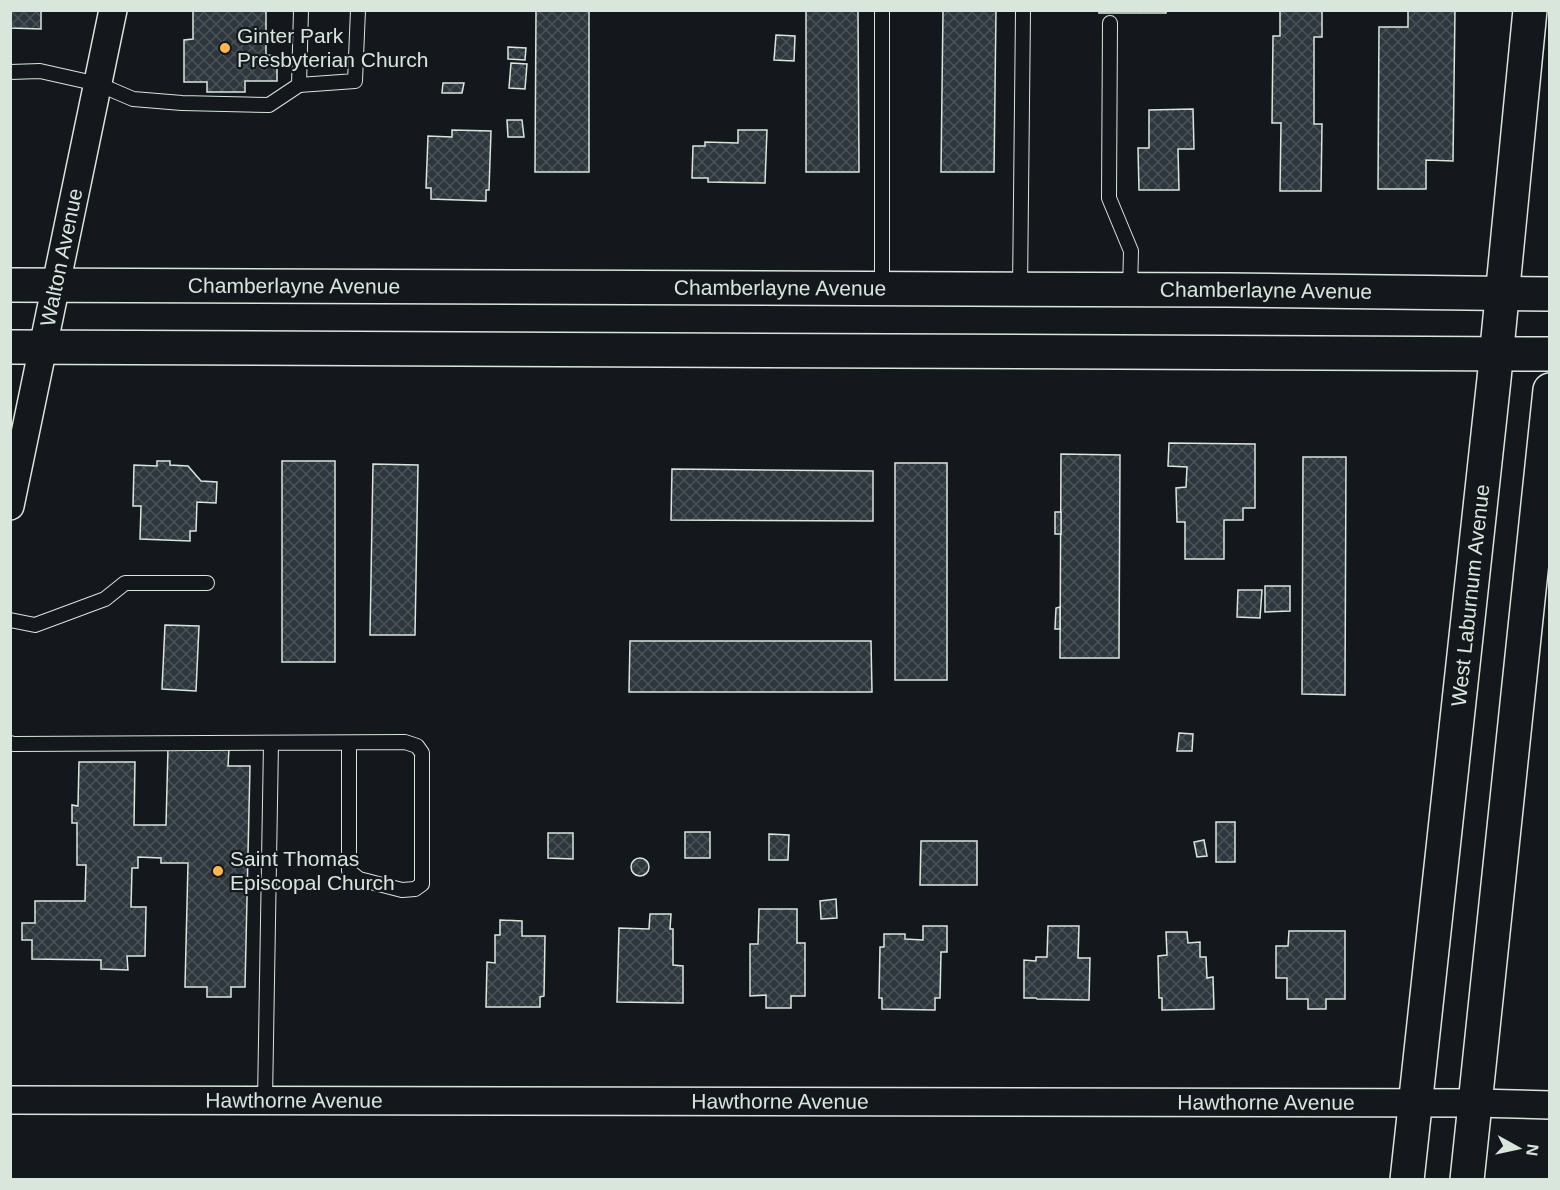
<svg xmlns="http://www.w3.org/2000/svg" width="1560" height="1190" font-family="Helvetica,sans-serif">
  <defs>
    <pattern id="building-cross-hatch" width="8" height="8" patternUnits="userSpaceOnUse" patternTransform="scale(1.5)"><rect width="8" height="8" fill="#2c363c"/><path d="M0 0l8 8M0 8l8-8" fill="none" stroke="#4a5358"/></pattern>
  </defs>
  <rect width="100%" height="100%" fill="#14181c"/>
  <g fill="url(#building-cross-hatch)" stroke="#d8e6dc" stroke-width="1.5">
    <path d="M10,10H41V29L10,28Z"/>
    <path d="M193,10H266V55L277,56V81H245V92H207V82H184V40L193,39Z"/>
    <path d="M536,10H589V172H535Z"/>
    <path d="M806,10H858L859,172H806Z"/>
    <path d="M943,10H996L994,172H941Z"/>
    <path d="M1099,10H1193L1166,11V13H1099Z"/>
    <path d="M1280,10H1322V37H1314V124H1322L1321,191H1280L1281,123H1272L1273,36H1280Z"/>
    <path d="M1408,10H1455L1453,161L1426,160V189H1378L1379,27H1408Z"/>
    <path d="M776,35L795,36L794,61L774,60Z"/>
    <path d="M508,47L526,48L525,60L508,59Z"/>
    <path d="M511,63L527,64L525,89L509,88Z"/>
    <path d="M443,83H464L462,93H442Z"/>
    <path d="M1193,109L1194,149H1178L1179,190H1139L1138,148H1149V110Z"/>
    <path d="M507,120H522L524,137H508Z"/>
    <path d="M452,130L491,131L489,190H486V201L431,199V188H426L428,136L452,137Z"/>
    <path d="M738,130H767L765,183L708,182V178H692L693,146H705V142L738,143Z"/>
    <path d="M1169,443L1255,444V508H1243V520H1224V559H1185V522H1177L1176,488L1186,487L1187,467L1168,466Z"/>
    <path d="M1061,454L1120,455L1119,658H1060Z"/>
    <path d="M1303,457H1346L1345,695L1302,694Z"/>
    <path d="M157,461H170V465L188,466L201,481L217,482L216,503L197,502L196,531H190V541L140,539L141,506H133L134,465L157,466Z"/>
    <rect x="282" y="461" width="53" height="201"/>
    <rect x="895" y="463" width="52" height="217"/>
    <path d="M373,464L418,465L415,635H370Z"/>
    <path d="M672,469L873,471V521L671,520Z"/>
    <rect x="1055" y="512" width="6" height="22"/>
    <path d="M1265,586H1290V611L1265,612Z"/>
    <path d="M1238,590H1262L1260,618L1237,617Z"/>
    <path d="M1060,607V629H1055L1056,608Z"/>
    <path d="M165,625L199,626L196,691L162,689Z"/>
    <path d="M630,641H871L872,692H629Z"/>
    <path d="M1179,733L1193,734L1192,751H1177Z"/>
    <path d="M168,748L229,749L228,766H250L245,987H231V997H207V987H185L188,863H161V858L138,857V868H132L131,907H146L145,956H127L128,970L101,969V960L32,959V940H22V923H35V901H85L86,865H77V823H72V805L78,806L79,762H135L134,825H166Z"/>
    <rect x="1216" y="822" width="19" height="40"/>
    <rect x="685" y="832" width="25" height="26"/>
    <path d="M548,833H573V859L548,858Z"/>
    <path d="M769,834L789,835L788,860H769Z"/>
    <path d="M1204,840L1207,856L1197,857L1194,842Z"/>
    <path d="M921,841H977V885H920Z"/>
    <circle cx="640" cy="867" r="9"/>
    <path d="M836,899L837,918L821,919L820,901Z"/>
    <path d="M759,909H797V943H805V996H791V1008H766V995L750,996V944H758Z"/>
    <path d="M650,914H671L670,929H673V965L683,966V1003L617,1002L619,928L649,929Z"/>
    <path d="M500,920L522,921V936H545L544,996L540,997V1007H486L487,962L495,963V935H500Z"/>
    <path d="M923,926H947V952H941L940,998H935V1010L882,1009V998H879L880,947H884V934H905V939L923,940Z"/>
    <path d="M1048,926H1079L1078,958H1090L1089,1000L1037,999L1036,998H1024V960L1036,961V957H1047Z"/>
    <path d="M1289,931H1345V999H1326V1009H1308V999H1287V978H1276V946H1288Z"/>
    <path d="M1166,932H1187L1188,943L1200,942V957H1206L1207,978L1213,977L1214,1009L1162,1010V998H1159L1158,956L1167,955Z"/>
  </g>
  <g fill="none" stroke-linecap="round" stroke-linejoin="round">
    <g stroke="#d8e6dc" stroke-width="16">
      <g id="service">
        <path d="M882,10V289"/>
        <path d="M1110,23L1109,198L1131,251L1130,290"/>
        <path d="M10,72L40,71L98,84L133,99L182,103L269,105L299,85L301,10"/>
        <path d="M299,85L355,81L358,10"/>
        <path d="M1020,290L1023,10"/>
        <path d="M10,620L35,625L105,599L125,583H207"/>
        <path d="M10,743L14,744L405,742L417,746L422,753V884L415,889L402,890L359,879L349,871V743"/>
        <path d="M265,1100L271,743"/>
      </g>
    </g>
    <g stroke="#d8e6dc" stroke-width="30">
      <g id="minor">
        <path id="s1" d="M10,506L113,10"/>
        <path id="s2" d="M10,1100L1475,1103L1550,1105"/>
      </g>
    </g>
    <g stroke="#d8e6dc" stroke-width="36">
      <g id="primary">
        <path id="s3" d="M10,285L1228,290L1550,294"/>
        <path d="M10,347L1550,354"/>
        <path id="s4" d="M1407,1180L1494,379L1530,10"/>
        <path d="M1467,1180L1550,390"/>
      </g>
    </g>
    <use href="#service" stroke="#14181c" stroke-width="14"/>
    <use href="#minor" stroke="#14181c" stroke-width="27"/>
    <use href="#primary" stroke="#14181c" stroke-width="33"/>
  </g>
  <g fill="#ffb74d" stroke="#14181c" stroke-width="2">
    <circle cx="225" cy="48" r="6"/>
    <circle cx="218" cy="871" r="6"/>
  </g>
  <g text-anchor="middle" stroke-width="4.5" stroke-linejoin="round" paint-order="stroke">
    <g font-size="21" fill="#d8e6dc" stroke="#14181c" text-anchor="start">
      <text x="237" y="43">Ginter Park<tspan x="237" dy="24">Presbyterian Church</tspan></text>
      <text x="230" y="866">Saint Thomas<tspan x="230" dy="24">Episcopal Church</tspan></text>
    </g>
    <g font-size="21" fill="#d8e6dc" stroke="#14181c">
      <text dy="7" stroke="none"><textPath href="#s1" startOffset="254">Walton Avenue</textPath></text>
      <text dy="7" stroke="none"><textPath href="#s3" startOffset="284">Chamberlayne Avenue</textPath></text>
      <text dy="7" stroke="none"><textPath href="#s3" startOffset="770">Chamberlayne Avenue</textPath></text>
      <text dy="7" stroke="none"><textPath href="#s3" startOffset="1256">Chamberlayne Avenue</textPath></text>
      <text dy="7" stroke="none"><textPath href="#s4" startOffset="588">West Laburnum Avenue</textPath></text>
      <text dy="7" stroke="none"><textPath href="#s2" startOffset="284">Hawthorne Avenue</textPath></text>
      <text dy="7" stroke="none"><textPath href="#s2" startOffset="770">Hawthorne Avenue</textPath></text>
      <text dy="7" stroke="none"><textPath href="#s2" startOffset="1256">Hawthorne Avenue</textPath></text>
    </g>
  </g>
  <rect width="1560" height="1190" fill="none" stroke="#d8e6dc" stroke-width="24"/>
  <g transform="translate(1518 1148) rotate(98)" stroke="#14181c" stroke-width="4.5" paint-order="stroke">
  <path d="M0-4.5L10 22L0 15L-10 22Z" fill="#d8e6dc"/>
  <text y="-9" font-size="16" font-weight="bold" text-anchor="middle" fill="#d8e6dc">N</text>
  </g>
</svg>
